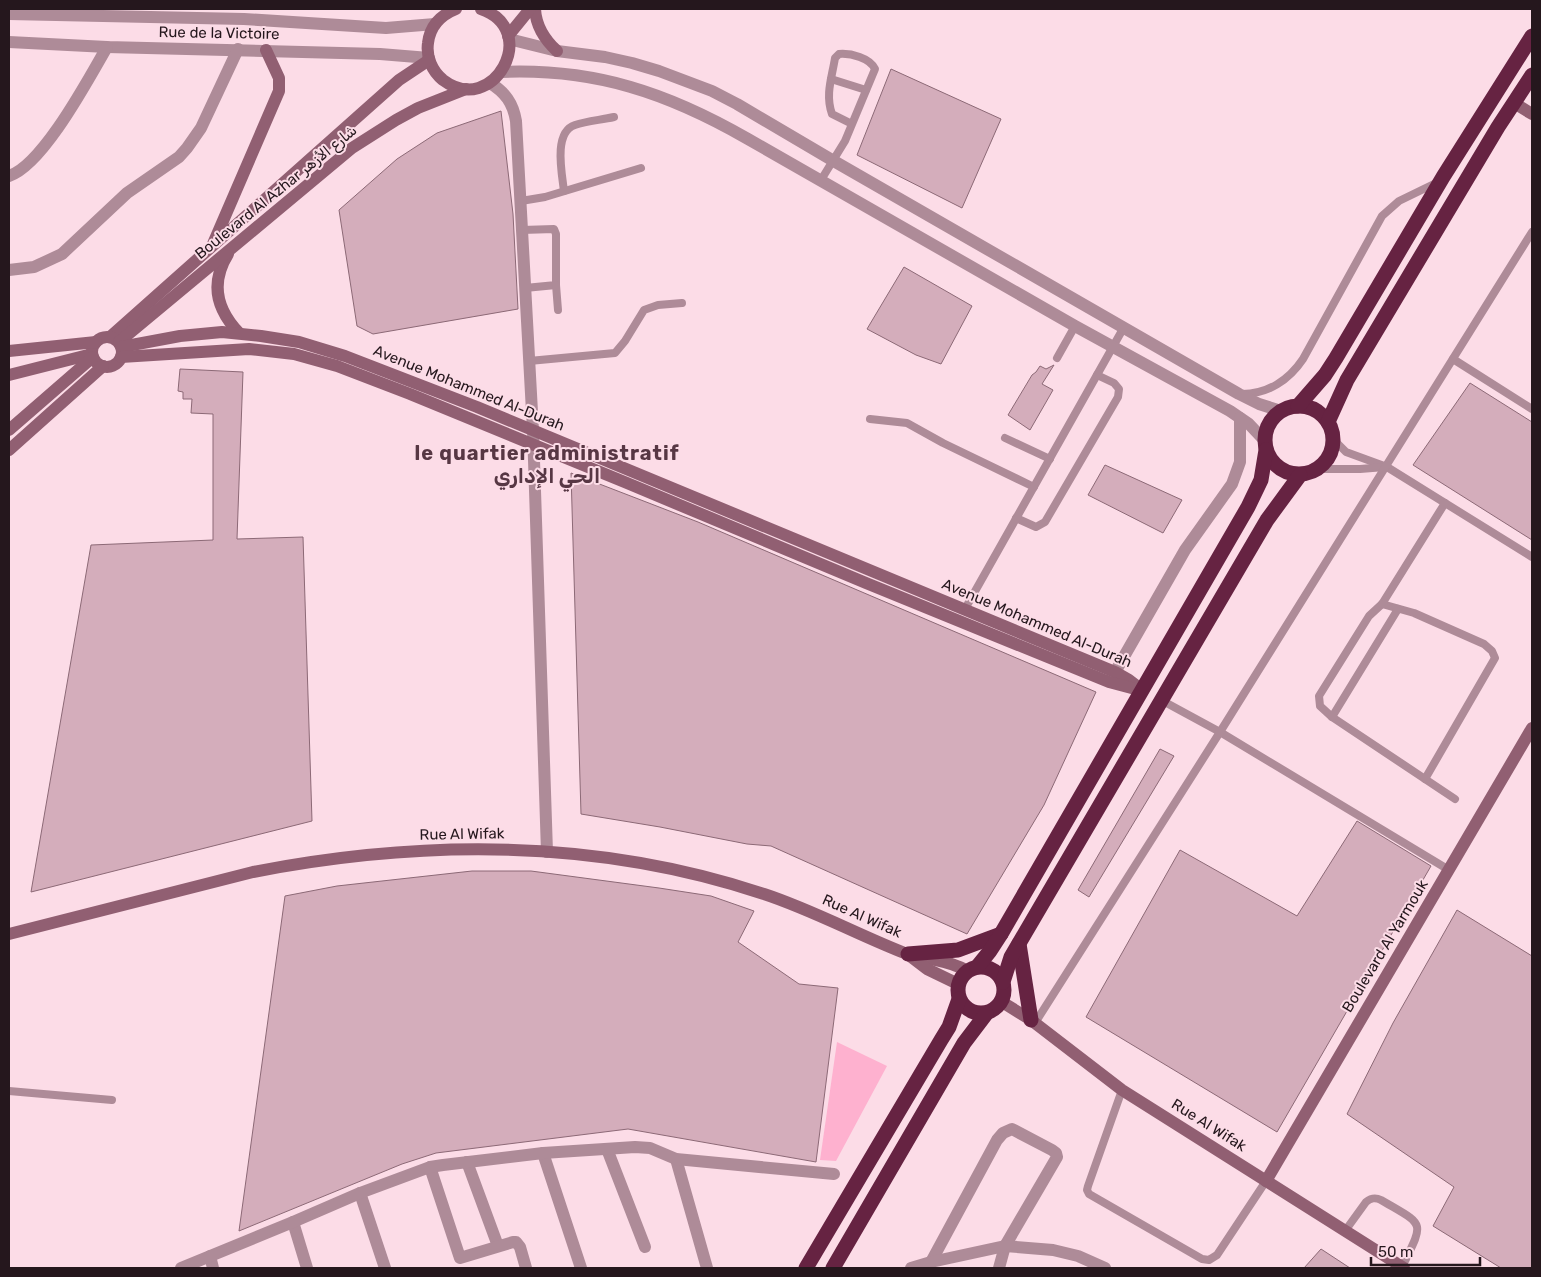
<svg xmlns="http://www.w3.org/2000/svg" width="1541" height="1277" font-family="Rubik,'Noto Naskh Arabic',sans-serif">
  <rect width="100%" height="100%" fill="#fcdce7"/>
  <path fill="#feb1cf" d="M837,1042L887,1066L836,1161L820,1160Z"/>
  <g fill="#d4adbb" stroke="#8c6976">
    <path d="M891,69L1001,119L962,208L857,155Z"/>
    <path d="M501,111L513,214L518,309L373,334L357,326L339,210L397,159L437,133Z"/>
    <path d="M904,267L972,306L941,364L916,355L867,329Z"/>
    <path d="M1054,365L1042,384L1053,390L1030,430L1008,415L1032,375L1036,372L1040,366L1046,369Z"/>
    <path d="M180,369L243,372L237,539L303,537L312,821L31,892L91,545L213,540V414L191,413L192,399H183V392L178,391Z"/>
    <path d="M1470,383L1532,422V540L1413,465Z"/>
    <path d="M1105,465L1182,500L1163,533L1088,495Z"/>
    <path d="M571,473L698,522L1096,692L1044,805L967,934L771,846L747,844L660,827L581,814Z"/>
    <path d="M1160,749L1174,756L1089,897L1078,890Z"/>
    <path d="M1357,821L1431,866L1277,1132L1086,1017L1180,850L1297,916Z"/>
    <path d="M472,871H531L659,888L711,896L754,911L738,942L799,984L838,988L816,1162L628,1129L436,1153L402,1164L239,1231L285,896L337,886Z"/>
    <path d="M1457,910L1532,956V1268H1501L1433,1226L1454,1187L1347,1114L1393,1023Z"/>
    <path d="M1321,1249L1350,1268H1304Z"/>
  </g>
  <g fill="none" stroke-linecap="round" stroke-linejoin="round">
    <g stroke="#ae8b98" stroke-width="8">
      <path d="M831,79L866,90"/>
      <path d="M821,180L845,141L875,69C870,58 851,53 839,54L835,58C832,77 825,95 832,114L852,124"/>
      <path d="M564,191C562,174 553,132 575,125C587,121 601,120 614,117"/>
      <path d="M521,201L545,197L641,168"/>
      <path d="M522,230L554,229L556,234V285L525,288"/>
      <path d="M556,285L558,310"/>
      <path d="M1057,358L1075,326"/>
      <path d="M1453,359L1532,409"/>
      <path d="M529,361L615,353L625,341L644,310L658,305L682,303"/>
      <path d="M1242,394C1268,394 1289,380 1303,359L1382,216L1399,201L1436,183"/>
      <path d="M870,419L907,423L943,443L1034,487"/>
      <path d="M1005,438L1050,459"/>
      <path d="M1333,439L1346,452L1387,467L1532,557"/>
      <path d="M1317,469H1360L1385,467"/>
      <path d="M1445,503L1382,604L1369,616L1319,696L1320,706L1332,717L1455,799"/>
      <path d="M1016,518L1036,527L1045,522L1118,397L1119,389L1114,383L1097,375"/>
      <path d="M1382,604L1414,613L1484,644L1492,651L1495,658L1425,779"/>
      <path d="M965,609L1124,327"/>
      <path d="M1161,700L1220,732L1449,870"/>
      <path d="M1332,717L1398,609"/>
      <path d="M1035,1023L1220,732L1532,232"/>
      <path d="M1122,1090L1088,1186L1087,1190L1089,1194L1202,1259L1209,1260L1217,1255L1266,1181"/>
      <path d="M9,1091L112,1100"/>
      <path d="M1345,1231L1366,1202C1371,1198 1375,1197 1381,1200C1425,1226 1425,1220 1402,1267"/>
    </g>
    <g stroke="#ae8b98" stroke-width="12">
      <path d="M9,14L244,19L386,28L435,24"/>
      <path d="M509,39L557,51L605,57L632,63L659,71L712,91L737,104L832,160L1239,394L1259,404L1281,411"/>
      <path d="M9,42L107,47L380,54L429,58"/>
      <path d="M501,72C595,68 668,93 748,139L1075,326L1230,411L1249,424L1265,441"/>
      <path d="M490,83C505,92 513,103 516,121L533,430L547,852"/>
      <path d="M9,176C43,165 89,78 107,47"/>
      <path d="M9,270L34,267L62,254L127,193L179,157L187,148L201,128L238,49"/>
      <path d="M1110,681L1185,550L1232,484L1240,462V418"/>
      <path d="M607,1149L645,1247"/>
      <path d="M543,1153L581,1268"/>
      <path d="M676,1159L707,1268"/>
      <path d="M467,1162L498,1246"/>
      <path d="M430,1167L460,1258L513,1242H516L520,1247L526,1268"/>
      <path d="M360,1193L385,1268"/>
      <path d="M293,1222L307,1268"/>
      <path d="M210,1256L213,1268"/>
      <path d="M931,1262L997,1140L1003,1133L1012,1129L1052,1150L1056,1153L1057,1157L1005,1246L999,1268"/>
      <path d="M181,1268L293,1222L360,1193L430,1167L443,1165L543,1153L635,1147L650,1148L676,1159L834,1174"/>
      <path d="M911,1268L931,1262L1005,1246L1053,1250L1078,1256L1105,1268"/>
    </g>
    <g stroke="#915f72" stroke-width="12">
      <path d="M456,9C441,15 430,26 428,43C426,57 432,71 443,80C493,118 542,30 481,9"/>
      <path d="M535,9C536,26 545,40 557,51"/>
      <path d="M508,36L530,9"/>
      <path d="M1514,103L1532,114"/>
      <path d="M213,244L279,91V78L266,50"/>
      <path d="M228,254C210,283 216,309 239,333"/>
      <path d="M110,337L399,80L429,60"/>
      <circle cx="107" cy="352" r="15"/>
      <path d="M119,342L352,148L396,120L418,108L466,89"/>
      <path d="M121,347L180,336L222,332L261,336L299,342L345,356L477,407L1115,672L1129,680L1142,690"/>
      <path d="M9,351L96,342"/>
      <path d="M121,357L249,349L294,354L337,366L410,394L627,483L866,583L1109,682L1139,690"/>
      <path d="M9,375L92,354"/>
      <path d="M9,430L93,357"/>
      <path d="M9,450L103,366"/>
      <path d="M9,934L253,872C423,839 599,839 764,894C813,910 858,935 907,954C916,957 926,958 936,960C947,962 958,966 968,971"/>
      <path d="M910,956L927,969L958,984"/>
      <path d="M1002,1002L1031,1020L1122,1090L1404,1268"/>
      <path d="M1266,1181L1532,728"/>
    </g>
    <g stroke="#662342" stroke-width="15">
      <circle cx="1299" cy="440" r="34"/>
      <path d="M1298,406L1325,375L1336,358L1443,177L1532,36"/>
      <path d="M1328,422L1347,380L1498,127L1532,75"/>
      <path d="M1019,944L1031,1020"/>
      <path d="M908,954L958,950L1001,934"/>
      <circle cx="981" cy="990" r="23"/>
      <path d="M977,967L990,951L1001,934L1248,507L1261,480L1266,450"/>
      <path d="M1003,982L1011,957L1267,520L1300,475"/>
      <path d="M806,1268L941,1040L949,1027L959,999"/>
      <path d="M833,1268L964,1043L986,1014"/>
    </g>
  </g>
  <g text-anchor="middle" stroke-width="4" stroke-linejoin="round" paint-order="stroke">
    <g font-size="15" fill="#25171d" stroke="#fcdce7">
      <text transform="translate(219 33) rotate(1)" y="5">Rue de la Victoire</text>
      <text transform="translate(276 192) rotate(-39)" y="5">Boulevard Al Azhar شارع الأزهر</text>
      <text transform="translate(469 388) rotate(22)" y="5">Avenue Mohammed Al-Durah</text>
      <text transform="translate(1037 623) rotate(23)" y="5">Avenue Mohammed Al-Durah</text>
      <text transform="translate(462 834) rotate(-1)" y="5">Rue Al Wifak</text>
      <text transform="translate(862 916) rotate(24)" y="5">Rue Al Wifak</text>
      <text transform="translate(1385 946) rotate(-59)" y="5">Boulevard Al Yarmouk</text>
      <text transform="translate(1209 1125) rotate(32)" y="5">Rue Al Wifak</text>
    </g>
    <g font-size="20" font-weight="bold" letter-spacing="1" fill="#573744" stroke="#fcdce7">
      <text x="547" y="460">le quartier administratif<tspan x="547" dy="23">الحي الإداري</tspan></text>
    </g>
  </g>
  <rect width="1541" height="1277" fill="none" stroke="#25171d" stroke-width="20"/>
  <path d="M1371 1257v8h109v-8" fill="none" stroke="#25171d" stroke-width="2.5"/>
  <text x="1378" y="1257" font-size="15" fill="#25171d" stroke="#fcdce7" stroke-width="4" paint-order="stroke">50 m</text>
</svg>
